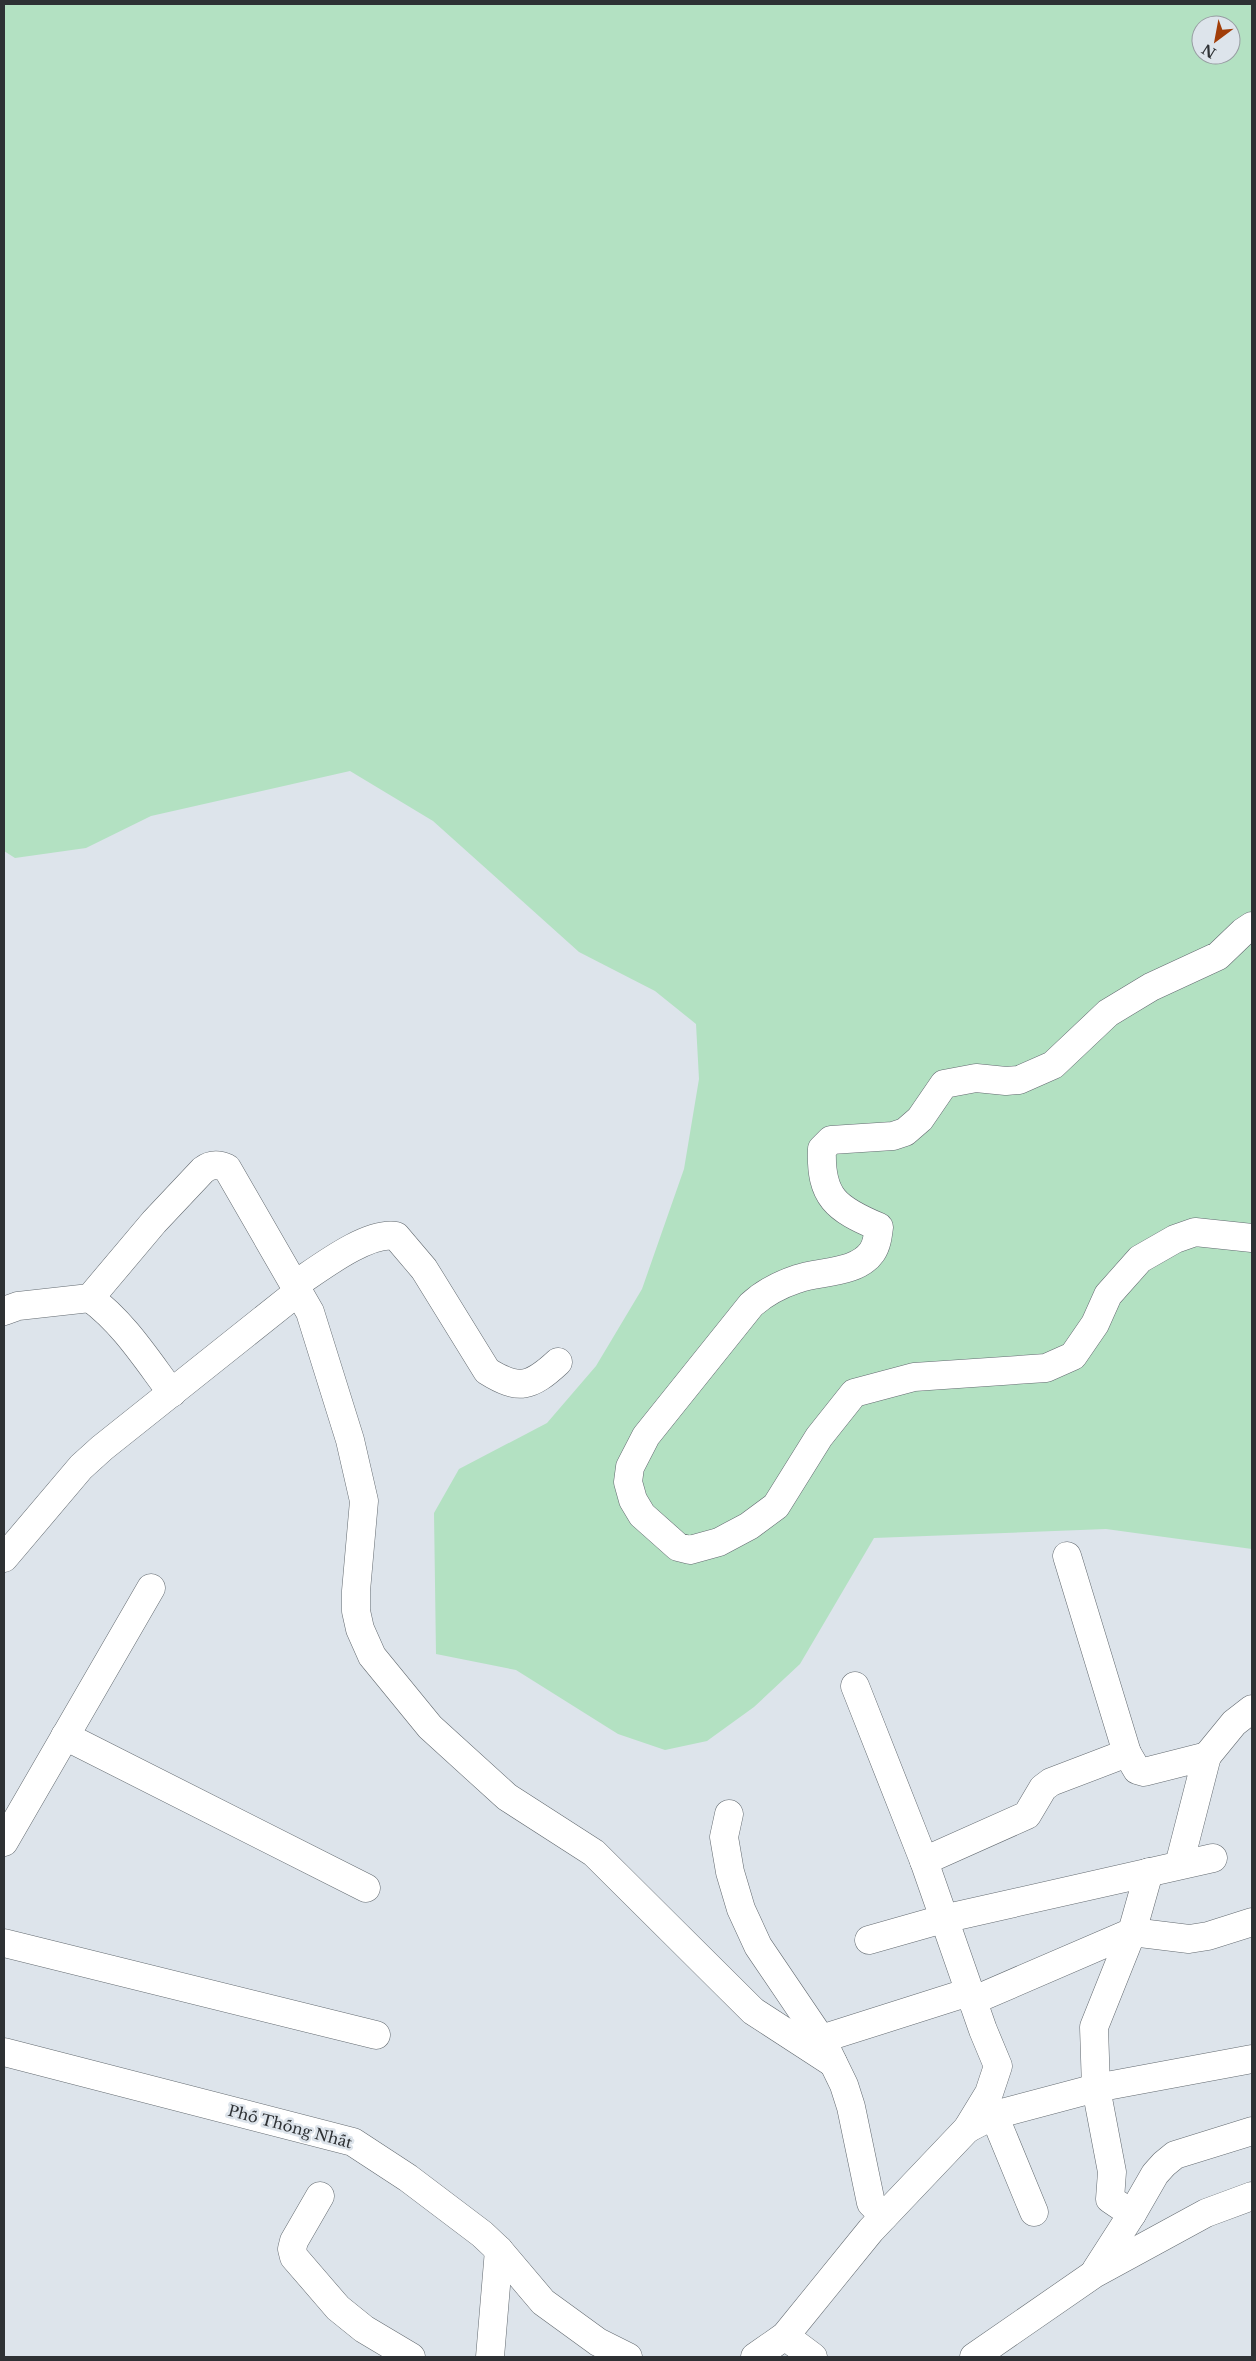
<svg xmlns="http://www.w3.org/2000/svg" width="1256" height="2361" font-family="'Libre Baskerville',serif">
  <rect width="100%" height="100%" fill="#dde4eb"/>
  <path fill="#b3e1c2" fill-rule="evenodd" d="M4,4H1252V1549L1106,1529L874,1538L800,1664L754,1707L707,1741L665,1750L618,1734L516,1670L436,1654L434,1513L459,1469L547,1423L596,1366L642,1289L684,1169L699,1079L696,1024L655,991L579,952L433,821L350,771L151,816L86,848L15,858L4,851ZM1201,25H1231V55H1201Z"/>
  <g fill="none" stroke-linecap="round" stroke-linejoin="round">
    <g stroke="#636a70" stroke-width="29">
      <g id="minor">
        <path d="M1252,926L1243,932L1218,956L1151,987L1108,1013L1053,1065L1019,1080L1006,1081L976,1078L944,1084L920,1119L905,1132L893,1136L831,1140L822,1149C820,1197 836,1209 879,1227C878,1235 877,1245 872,1252C857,1274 819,1271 797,1279C779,1285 765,1292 751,1305L646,1436L630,1467L628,1482L633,1500L642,1515L678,1547L690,1550L719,1542L749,1526L776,1506L819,1437L854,1393L914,1377L1046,1368L1073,1356L1095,1324L1108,1295L1140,1259L1175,1239L1195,1232L1252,1238"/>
        <path d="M296,1284C320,1268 368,1231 396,1236L424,1269L487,1371C519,1391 531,1387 558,1362"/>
        <path d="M90,1298C124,1323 147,1360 172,1393"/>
        <path d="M4,1311L18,1306L90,1298L154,1222L203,1170C211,1164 218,1164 227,1168L310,1312L350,1440L364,1501L356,1591V1611L360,1629L372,1656L430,1727L507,1797L594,1853L753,2011L833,2063"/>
        <path d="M1067,1556L1127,1753"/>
        <path d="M4,1558L81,1467L102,1448L299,1291"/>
        <path d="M65,1736L366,1888"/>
        <path d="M1207,1756L1234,1723L1252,1709"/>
        <path d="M729,1814L724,1837L730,1872L741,1909L758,1946L821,2039L969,1992"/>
        <path d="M4,1842L151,1588"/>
        <path d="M924,1861L1027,1815L1043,1788L1051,1782L1127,1753L1137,1770L1144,1772L1207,1756L1179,1865"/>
        <path d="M869,1940L943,1919L1213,1858"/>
        <path d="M4,1943L376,2035"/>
        <path d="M972,2001L1132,1932L1189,1939L1208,1936L1252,1922"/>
        <path d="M826,2048L844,2085L851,2107L871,2203L884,2216"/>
        <path d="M4,2052L353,2142L408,2178L482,2234L499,2250L543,2302L598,2342L628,2357"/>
        <path d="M994,2115L1034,2212"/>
        <path d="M967,2129L994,2115L1096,2088L1252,2059"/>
        <path d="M320,2196L294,2241L292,2249L294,2257L338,2308L364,2329L411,2357"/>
        <path d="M1132,2214L1110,2199L1112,2172L1096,2088L1094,2027L1132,1932L1149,1872"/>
        <path d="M1096,2270L1132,2214L1155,2174L1164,2164L1175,2155L1252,2131"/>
        <path d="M785,2336L813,2357"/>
        <path d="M490,2357L499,2250"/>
        <path d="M755,2357L785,2336L871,2230L967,2129L989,2093L998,2066L983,2030L924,1861L855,1686"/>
        <path d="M974,2357L1094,2274L1206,2213L1252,2196"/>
      </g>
    </g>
    <use href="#minor" stroke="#fff" stroke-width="28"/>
  </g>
  <g text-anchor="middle" stroke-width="5" stroke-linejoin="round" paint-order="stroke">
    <g font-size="15" fill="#2e3134" stroke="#dde4eb">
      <text transform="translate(290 2127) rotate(15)" y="5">Phố Thống Nhất</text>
    </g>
  </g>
  <rect width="1256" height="2361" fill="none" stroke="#2e3134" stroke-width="10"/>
  <g transform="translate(1216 40) rotate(212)"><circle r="24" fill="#dde4eb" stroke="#979ca2"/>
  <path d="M0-4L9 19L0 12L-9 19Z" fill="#a13d08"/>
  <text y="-8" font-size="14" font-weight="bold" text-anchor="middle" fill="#2e3134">N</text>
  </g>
</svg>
